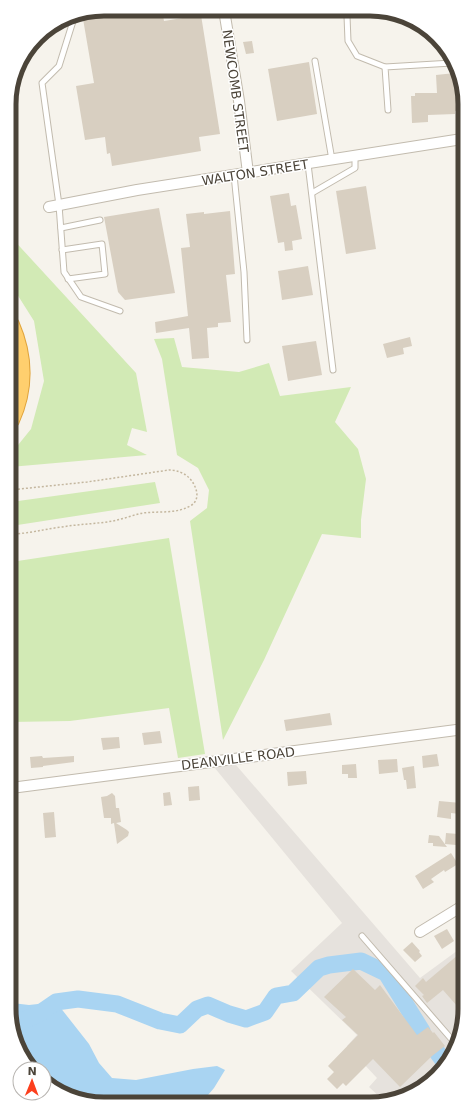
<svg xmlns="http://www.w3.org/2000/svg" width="474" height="1113" font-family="'DejaVu Sans',sans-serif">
  <rect width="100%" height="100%" fill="#f6f3ec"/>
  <path fill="#e6e2dd" d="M236,765L420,978L465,945V1015L441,1071L394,1101H384L369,1087L377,1078L347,1046L357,1035L291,971L342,923L214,767Z"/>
  <g fill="#d2eab5">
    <path d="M10,236L136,373L147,432L132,428L127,445L147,455L10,467V455L31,429L44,381L34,321L10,283Z"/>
    <path d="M174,338L182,367L239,372L269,363L280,396L351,387L335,422L358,449L366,479L361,520V538L322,534L264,660L223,740L190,521L207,508L209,490L198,468L177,455L162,359L154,339Z"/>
    <path d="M155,482L160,503L11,526V502Z"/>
    <path d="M169,538L205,754L178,758L169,708L70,721L11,722V562Z"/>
  </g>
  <path fill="#a9d4f2" d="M56,1002L89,1044L99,1063L112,1078L136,1080L193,1069L217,1066L225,1070L214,1088L202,1102H86L44,1080V1069H33L12,1033V1003L29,1005Z"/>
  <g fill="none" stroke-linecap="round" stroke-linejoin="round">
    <g stroke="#a9d4f2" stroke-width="17">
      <path d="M12,1019L23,1021L40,1013L56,1002L78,999L117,1004L160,1021L180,1025L197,1009L208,1005L229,1014L246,1019L265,1012L276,996L293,993L319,968L329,965L361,961L386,973L422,1031"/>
      <path d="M437,1052L445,1063"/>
    </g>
  </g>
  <g fill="#d8cfc1">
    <path d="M104,9H149V12L162,10L164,21L201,15L220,134L199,137L201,151L112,166L110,153L107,154L105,137L85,140L76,86L94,83L82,13Z"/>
    <path d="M252,41L254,53L246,54L243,42Z"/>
    <path d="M309,62L317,114L277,121L268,69Z"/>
    <path d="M455,73L457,94H462V110L455,111V114L428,115V122L412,123L411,96H415V93H437L436,75Z"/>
    <path d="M366,186L376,249L346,254L336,191Z"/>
    <path d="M289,193L291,206L296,205L302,239L292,241L293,250L285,251L284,242L278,243L270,196Z"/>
    <path d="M159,208L175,293L125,300L118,292L104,217Z"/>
    <path d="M230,211L235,274L226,275L231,322L218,323V327L207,328L209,358L192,359L189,328L156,333L155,322L188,316L181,248L190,247L186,214L204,212V214Z"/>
    <path d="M308,266L313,295L282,300L278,271Z"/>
    <path d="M410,337L412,346L403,348L404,354L387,358L383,344Z"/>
    <path d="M316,341L322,375L288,381L282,346Z"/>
    <path d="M330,713L332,725L286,731L284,720Z"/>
    <path d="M160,731L162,743L144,745L142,733Z"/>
    <path d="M119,737L120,748L103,750L101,738Z"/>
    <path d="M437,754L439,766L423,768L422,756Z"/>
    <path d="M42,756L43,758L74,756V762L43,766V767L31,768L30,757Z"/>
    <path d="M397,759L398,772L379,774L378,760Z"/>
    <path d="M356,764L357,778H348V774H342V765Z"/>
    <path d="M414,766L416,788L407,789L406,780H404L402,768Z"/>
    <path d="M306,771L307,784L288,786L287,772Z"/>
    <path d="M199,786L200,800L189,801L188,787Z"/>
    <path d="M170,792L172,805L164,806L163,793Z"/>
    <path d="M112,793L115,796L116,808H119L121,822L116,823L127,830L129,832L128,836L117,844L114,823L111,824V818H104L101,797L107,796Z"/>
    <path d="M439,801L461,803L460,814L451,813V819L437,817Z"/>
    <path d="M54,812L56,837L45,838L43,813Z"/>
    <path d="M446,833L458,834L456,845L445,844Z"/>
    <path d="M429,835L439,836L447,847L433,846V843H428Z"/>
    <path d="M451,853L458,864L445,872L444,870L431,879L434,882L423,889L415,876Z"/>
    <path d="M447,929L454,941L442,949L434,936Z"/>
    <path d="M412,942L420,951L419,952L422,956L415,962L403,950Z"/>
    <path d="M465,949V1015L443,990L427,1003L422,996L424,995L415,986L423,978L426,982Z"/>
    <path d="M353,969L375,990L380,985L417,1035L428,1027L433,1033L434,1032L445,1046L432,1056L400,1087L373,1059L346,1086L343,1083L337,1089L327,1079L334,1072L328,1066L358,1035L342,1020L346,1017L324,997Z"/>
  </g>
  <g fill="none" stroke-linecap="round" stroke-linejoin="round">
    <g stroke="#c2bbae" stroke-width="7">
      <g id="lane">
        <path d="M351,11L347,16L348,41L357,56L385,67"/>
        <path d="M74,15V18L59,66L42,83L59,205L64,272L81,297L120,311"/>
        <path d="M315,61L332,160"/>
        <path d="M388,110L385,67L452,63"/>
        <path d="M308,164L333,370"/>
        <path d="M234,175L244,272L247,340"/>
        <path d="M312,193L355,168V156"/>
        <path d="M61,228L100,220"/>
        <path d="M62,250L102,244L105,274L68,279"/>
        <path d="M362,936L454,1042"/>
        <path d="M420,1085L434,1072L436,1075"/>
        <path d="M398,1097L399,1098"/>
      </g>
    </g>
    <g stroke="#c2bbae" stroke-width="12">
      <g id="street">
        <path d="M224,10L239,101L248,173"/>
        <path d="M49,207L137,190L462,139"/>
        <path d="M11,788L464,729"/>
        <path d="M420,932L464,905"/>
      </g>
    </g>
    <g stroke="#e0a43c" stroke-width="20">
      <path id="highway" d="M10,325C24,357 24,389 10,420"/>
    </g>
    <path stroke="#c4b79f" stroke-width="1.5" stroke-dasharray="2 2" stroke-linecap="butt" d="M10,490L87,482L169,470C174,470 179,471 184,474C194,479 204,499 190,506C176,514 159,511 143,513C133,515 123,519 113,521C96,524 79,524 62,527C44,529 28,534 11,534"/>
    <use href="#lane" stroke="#fff" stroke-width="5"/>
    <use href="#street" stroke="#fff" stroke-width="10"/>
    <use href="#highway" stroke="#ffcf6e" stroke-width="18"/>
  </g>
  <g text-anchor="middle" stroke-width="3" stroke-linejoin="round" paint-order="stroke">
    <g font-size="13" fill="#4b4439" stroke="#fff">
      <text transform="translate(236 91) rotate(82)" y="5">NEWCOMB STREET</text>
      <text transform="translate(255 172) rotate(-9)" y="5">WALTON STREET</text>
      <text transform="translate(238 758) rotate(-7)" y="5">DEANVILLE ROAD</text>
    </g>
  </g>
  <path d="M0 0H474V1113H0ZM104 16H370A88 88 0 0 1 458 104V1009A88 88 0 0 1 370 1097H104A88 88 0 0 1 16 1009V104A88 88 0 0 1 104 16Z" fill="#fff" fill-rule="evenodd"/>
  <path fill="none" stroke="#4b4439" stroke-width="5" d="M104 16H370A88 88 0 0 1 458 104V1009A88 88 0 0 1 370 1097H104A88 88 0 0 1 16 1009V104A88 88 0 0 1 104 16Z"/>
  <g transform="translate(32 1081) rotate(1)"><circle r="19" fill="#ffffff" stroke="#b7b4b0"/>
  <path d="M0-3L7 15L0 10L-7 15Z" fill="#fc3f1d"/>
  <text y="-6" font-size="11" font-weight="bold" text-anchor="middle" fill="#4b4439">N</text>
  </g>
</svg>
